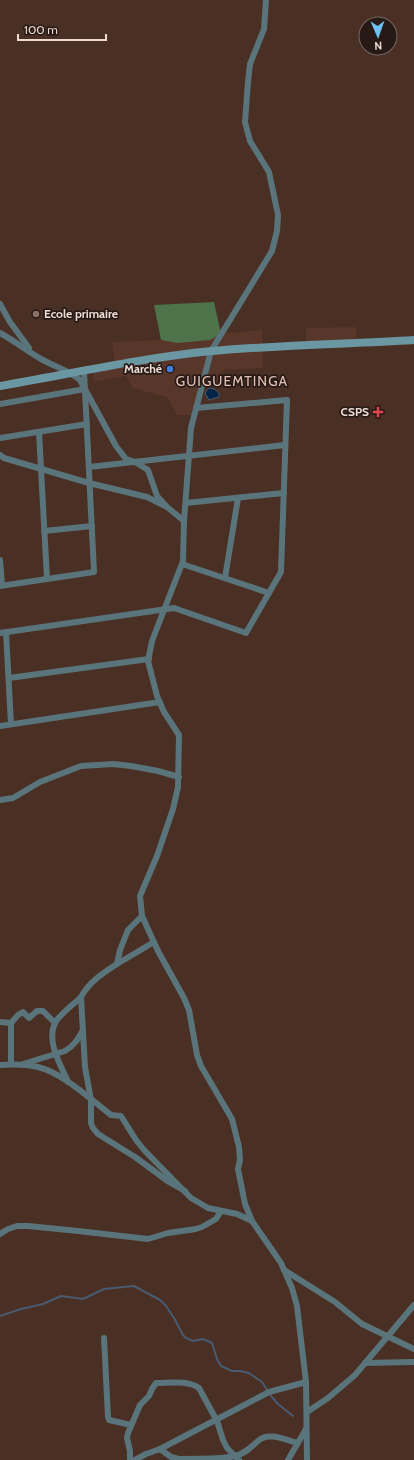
<svg xmlns="http://www.w3.org/2000/svg" width="414" height="1460" font-family="Cabin,sans-serif">
  <rect width="100%" height="100%" fill="#4a2f24"/>
  <g fill="#59362a">
    <path d="M356,327L357,343L306,346V328Z"/>
    <path d="M262,330L263,368L223,370L217,385L202,386L195,415H177L167,397L132,388L130,381L125,376L94,382L93,369L115,364L112,342L161,340L177,343L221,334Z"/>
  </g>
  <path fill="#4e734b" d="M214,302L221,334L210,340L177,343L161,340L154,305Z"/>
  <path fill="#012447" stroke="#485b71" d="M209,388L214,389L219,393V397L209,400L205,393Z"/>
  <g fill="none" stroke-linecap="round" stroke-linejoin="round">
    <path stroke="#485b71" stroke-width="2" d="M0,1316L21,1309L43,1304L61,1296L83,1299L104,1289L134,1286L160,1300L166,1306L174,1318L183,1335L186,1338L193,1341L203,1339L212,1343L217,1359L221,1366L232,1371H240L249,1373L262,1382L271,1396L278,1404L293,1416"/>
    <g stroke="#59747b" stroke-width="6">
      <path d="M266,0L264,29L250,64L248,82L245,122L250,141L269,172L278,215L277,231L272,251L211,351L191,428L184,521L183,561L152,641L148,661L157,696L164,712L179,735L178,787L173,809L157,856L140,896L142,916L158,951L184,998L189,1010L197,1055L201,1066L232,1119L239,1147L240,1160L238,1169L245,1204L252,1221L281,1263L292,1288L297,1306L306,1382L307,1460"/>
      <path d="M0,304L10,322L29,348"/>
      <path d="M0,333C15,341 28,352 43,360C56,367 69,371 80,380L116,446L126,459L135,462L148,470L157,496L167,507"/>
      <path d="M0,404L85,389"/>
      <path d="M39,432L47,579"/>
      <path d="M0,438L87,424"/>
      <path d="M0,455L4,458L89,483L147,497L167,507L184,521"/>
      <path d="M89,467L285,445"/>
      <path d="M186,503L284,493"/>
      <path d="M44,531L92,526"/>
      <path d="M0,560L2,585"/>
      <path d="M182,564L269,593"/>
      <path d="M225,578L238,498"/>
      <path d="M0,586L94,572L84,371"/>
      <path d="M6,632L11,724"/>
      <path d="M0,633L174,608L246,633L281,572L287,400L196,408"/>
      <path d="M9,678L149,659"/>
      <path d="M0,726L160,702"/>
      <path d="M0,800L13,798L40,782L81,766L113,764L131,766L158,771L179,777"/>
      <path d="M142,916L128,930L120,950L117,964C103,973 89,982 81,997L85,1067L91,1100V1123L93,1128L98,1134L135,1157L169,1182L185,1191"/>
      <path d="M117,964L154,942"/>
      <path d="M0,1022L11,1023"/>
      <path d="M11,1064V1023L18,1015L23,1012L29,1018L37,1011H43L55,1023"/>
      <path d="M23,1064L65,1051C74,1046 78,1039 83,1030"/>
      <path d="M0,1065C13,1064 25,1064 38,1067C63,1073 90,1099 111,1115L121,1116L136,1140L144,1150L191,1198L208,1208L237,1214L252,1221"/>
      <path d="M68,1082C61,1065 46,1042 55,1023C58,1016 75,1003 81,997"/>
      <path d="M0,1234L8,1229L17,1226H28L78,1231L148,1239L168,1233L196,1229L202,1227L216,1219L221,1211"/>
      <path d="M284,1270L335,1302L362,1324L414,1349"/>
      <path d="M104,1338L108,1417L109,1420L131,1425"/>
      <path d="M365,1363L414,1362"/>
      <path d="M307,1412L328,1398L355,1375L414,1305"/>
      <path d="M160,1449L269,1392L306,1382"/>
      <path d="M130,1460V1451L127,1438L128,1433L140,1405L149,1396L152,1389L156,1383C169,1383 188,1380 199,1388L217,1421L223,1440L227,1448L239,1460"/>
      <path d="M135,1460L146,1454L160,1449L171,1457L179,1459C195,1458 220,1460 235,1456C245,1454 251,1447 258,1441C268,1431 286,1440 297,1443"/>
      <path d="M288,1460L306,1429"/>
    </g>
    <path stroke="#6a97a2" stroke-width="8" d="M0,386C70,374 140,358 212,351C279,345 347,344 414,340"/>
  </g>
  <circle fill="#8d6e63" stroke="#271a16" stroke-width="1.5" cx="36" cy="314" r="4"/>
  <circle fill="#3f7fe0" stroke="#271a16" stroke-width="1.5" cx="170" cy="369" r="4"/>
  <path fill="#e0444e" stroke="#271a16" stroke-width="1.5" d="M376 406h4v4h4v4h-4v4h-4v-4h-4v-4h4z"/>
  <g text-anchor="middle" stroke-width="3.5" stroke-linejoin="round" paint-order="stroke">
    <g font-size="12" font-weight="bold" fill="#ecdad3" stroke="#271a16" text-anchor="end">
      <text x="44" y="318" text-anchor="start">Ecole primaire</text>
      <text x="162" y="373">Marché</text>
      <text x="369" y="416">CSPS</text>
    </g>
    <g font-size="14" letter-spacing="1" fill="#e3c0b3" stroke="#271a16">
      <text x="232" y="386">GUIGUEMTINGA</text>
    </g>
  </g>
  <g transform="translate(378 36) rotate(178)"><circle r="19" fill="#271a16" stroke="#766762"/>
  <path d="M0-3L7 15L0 10L-7 15Z" fill="#6ec2f3"/>
  <text y="-6" font-size="11" font-weight="bold" text-anchor="middle" fill="#ecdad3">N</text>
  </g>
  <path d="M18 34v6h88v-6" fill="none" stroke="#ecdad3" stroke-width="2"/>
  <text x="24" y="34" font-size="12" fill="#ecdad3" stroke="#271a16" stroke-width="3" paint-order="stroke">100 m</text>
</svg>
